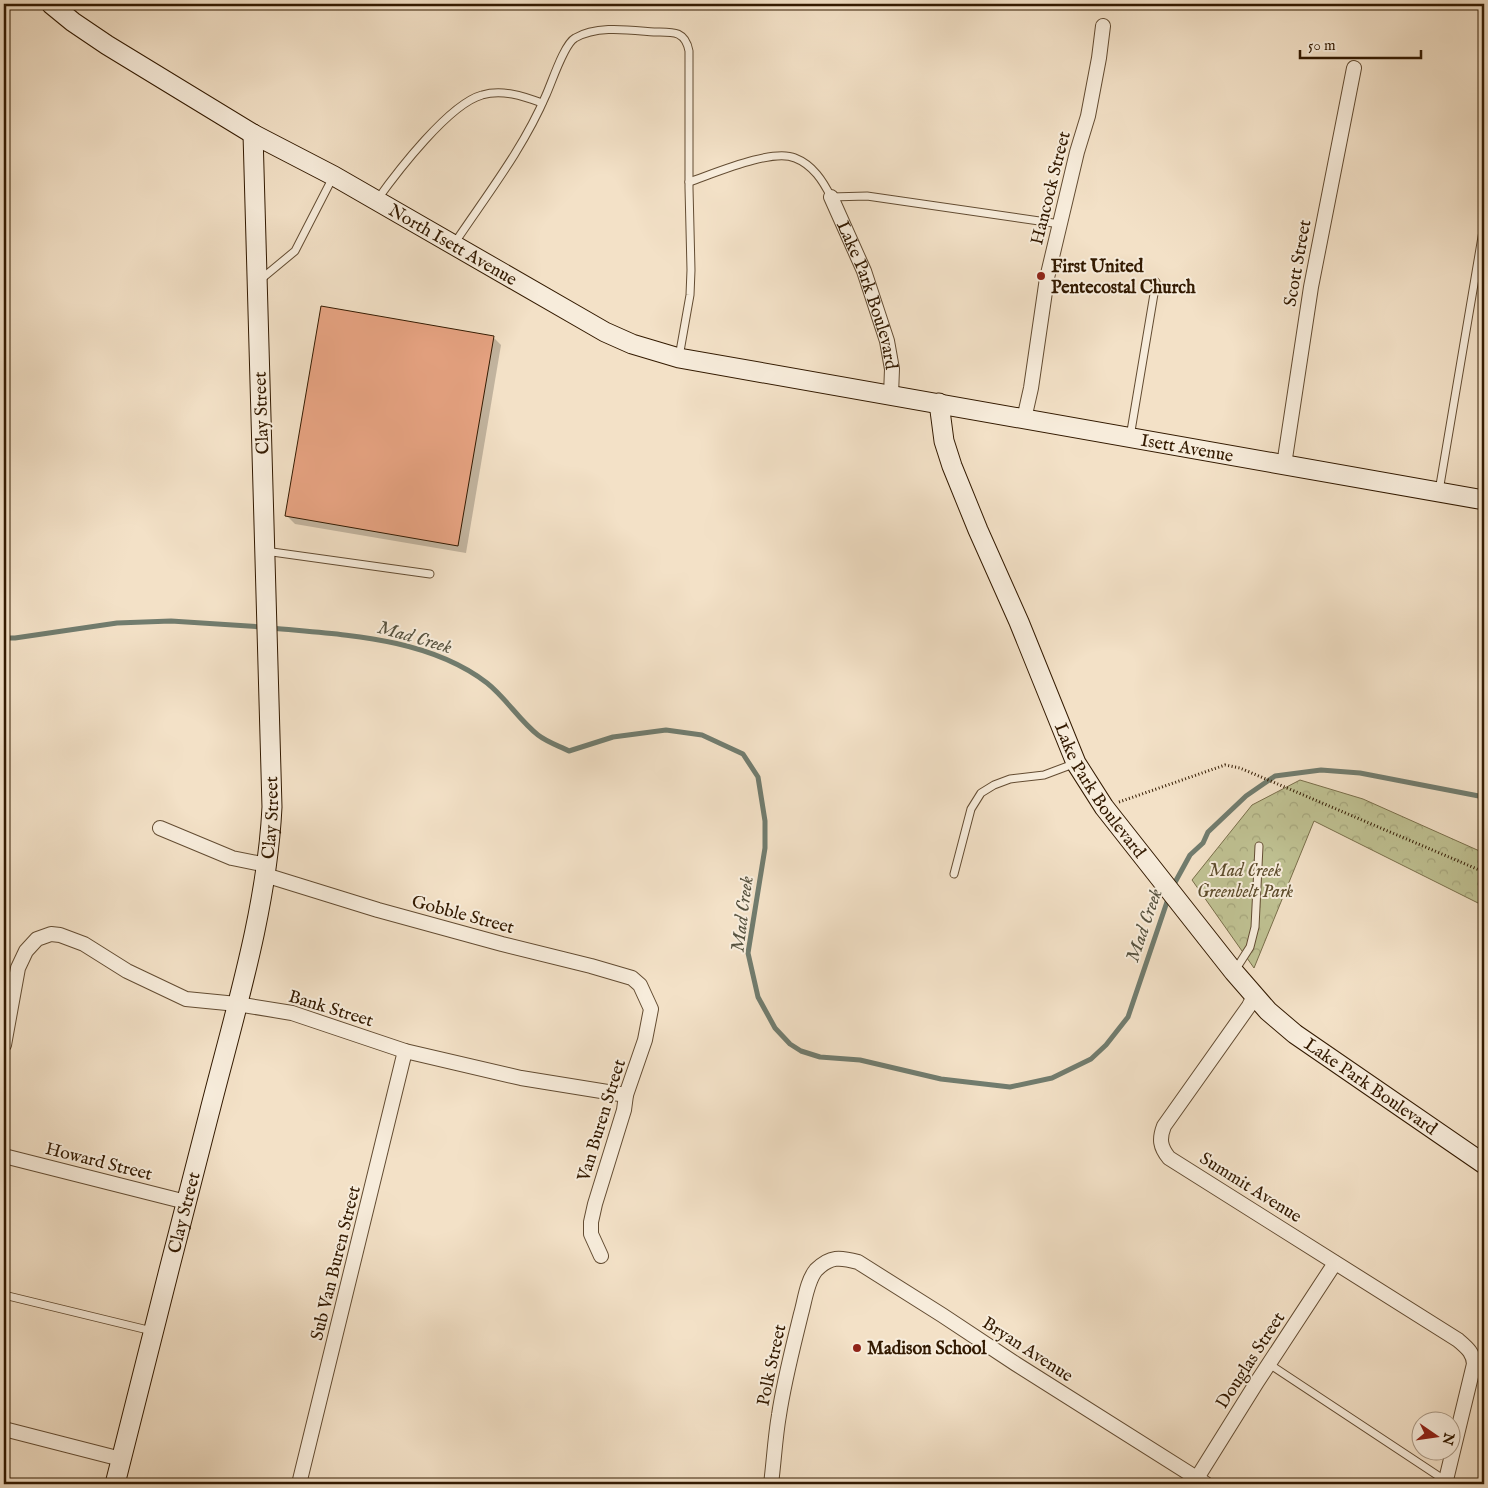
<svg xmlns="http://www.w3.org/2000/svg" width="1488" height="1488" font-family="'IM FELL English',serif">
  <defs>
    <pattern id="park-crowns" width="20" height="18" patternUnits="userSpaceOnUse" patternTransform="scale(1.25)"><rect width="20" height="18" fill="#bfc192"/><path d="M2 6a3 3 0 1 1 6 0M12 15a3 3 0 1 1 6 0" fill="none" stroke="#a5a57c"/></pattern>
  </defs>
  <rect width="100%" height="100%" fill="#f3e1c7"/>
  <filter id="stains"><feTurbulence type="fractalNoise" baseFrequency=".004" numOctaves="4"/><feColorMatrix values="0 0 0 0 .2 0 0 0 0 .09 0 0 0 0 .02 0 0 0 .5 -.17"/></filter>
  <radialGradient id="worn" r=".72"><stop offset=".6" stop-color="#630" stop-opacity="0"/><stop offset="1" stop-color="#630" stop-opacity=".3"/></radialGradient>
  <path fill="url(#park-crowns)" stroke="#796e4a" d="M1300,780L1363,799L1484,853V906L1314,821L1254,968L1192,880L1252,805Z"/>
  <path fill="#0003" d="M493,337L501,345L466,553L295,524L287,516Z"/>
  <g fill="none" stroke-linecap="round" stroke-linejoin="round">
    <g stroke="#717c6e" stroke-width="5">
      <path d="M271,628C343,635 427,637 487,683C506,698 519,720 538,735C547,742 559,746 569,751L613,737L666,730L702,735L743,754L758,777L765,821V848L748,953L758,997L775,1028L790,1044L801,1051L820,1057L860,1060L941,1079L1010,1087L1052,1078L1091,1059L1106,1045L1128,1017L1169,896"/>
      <path d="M4,638H15L117,623L171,621L262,627"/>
      <path d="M1173,886L1190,855L1203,843L1208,832L1246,796L1275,776L1321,770L1360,773L1484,797"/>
    </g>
  </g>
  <path fill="#e8a483" stroke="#331a01" d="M321,306L494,336L458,546L285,516Z"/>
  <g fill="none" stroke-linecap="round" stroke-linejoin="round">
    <g stroke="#634c32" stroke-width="9">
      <g id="lane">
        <path d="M689,182C713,174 772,148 795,158C813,165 823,181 831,197L867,196L1060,224"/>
        <path d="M377,200C397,172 449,104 482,95C502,89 523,96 542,103"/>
        <path d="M454,244C486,196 523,149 546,95C552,82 564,44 575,38C597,25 629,30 654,32C672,32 685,30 689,51V188L691,270L690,295L679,357"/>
        <path d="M260,280L295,251L333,177"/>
        <path d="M1130,437L1156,282"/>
        <path d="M1439,491L1484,225"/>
        <path d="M265,551L430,574"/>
        <path d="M954,874L971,809L981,793L994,785L1010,779L1044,775L1076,763"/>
        <path d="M1234,972L1250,947L1255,927L1259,846"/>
        <path d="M4,1295L152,1331"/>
        <path d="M1269,1364L1446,1481"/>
      </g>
    </g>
    <g stroke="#634c32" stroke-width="16">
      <g id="street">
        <path id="s1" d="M831,197L864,271L887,341L892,369L891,395"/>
        <path d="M1024,419L1031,388L1047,278L1077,152L1088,116L1099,58L1103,26"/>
        <path d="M1284,465L1311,287L1354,68"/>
        <path d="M160,828L232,858L267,865"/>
        <path d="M265,875L378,910L502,944L591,966L632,978L640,985L651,1009L645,1040L626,1095L624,1110L595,1204L591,1222V1234L601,1256"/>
        <path d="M1254,996L1249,1006L1164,1126C1159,1139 1160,1147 1169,1158L1458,1340C1467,1348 1473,1352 1474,1364L1445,1484"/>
        <path d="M4,1045L18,968L26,951L37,939L51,934L60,935L84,944L127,971L186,999L237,1004L292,1013L405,1051L521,1078L626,1095"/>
        <path d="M4,1156L186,1202"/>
        <path d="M4,1429L121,1459"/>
        <path d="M1197,1478L1257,1382L1335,1263"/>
        <path d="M299,1484L405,1051"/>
        <path d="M771,1484C774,1461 775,1438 779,1415C784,1381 793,1347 801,1314C805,1300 807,1281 816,1270C830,1256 840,1257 858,1262L942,1315L1016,1364L1206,1484"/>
      </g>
    </g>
    <g stroke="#331a01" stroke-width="21">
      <g id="secondary">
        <path id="s2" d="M51,4L73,22L107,45L253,134L334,176L605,332L632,344L679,358L1484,500"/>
        <path id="s3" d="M939,403L944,441L952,466L978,530L1019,622L1076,763L1104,807L1234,972L1268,1011L1295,1034L1484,1164"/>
        <path id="s4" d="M115,1484C146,1361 177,1237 209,1114C234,1015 267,910 272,807L253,134"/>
      </g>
    </g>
    <path stroke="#331a01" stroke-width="3" stroke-dasharray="1 2.5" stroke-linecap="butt" d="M1119,802L1225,765L1240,768L1484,872"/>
    <use href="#lane" stroke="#f7ecdb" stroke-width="7"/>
    <use href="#street" stroke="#f7ecdb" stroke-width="14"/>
    <use href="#secondary" stroke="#f7ecdb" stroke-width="19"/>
  </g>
  <g fill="#8f2418" stroke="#f7ecdb" stroke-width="2">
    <circle cx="1041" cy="276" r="5"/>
    <circle cx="857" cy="1348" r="5"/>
  </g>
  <g text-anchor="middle" stroke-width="4" stroke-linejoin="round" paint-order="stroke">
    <g font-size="18" fill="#331a01" stroke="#f7ecdb">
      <text transform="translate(1050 188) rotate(-76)" y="6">Hancock Street</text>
      <text dy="6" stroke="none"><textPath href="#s2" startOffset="469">North Isett Avenue</textPath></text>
      <text transform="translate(1297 263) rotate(-80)" y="6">Scott Street</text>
      <text dy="6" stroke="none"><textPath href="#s1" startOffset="105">Lake Park Boulevard</textPath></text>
      <text transform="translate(261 413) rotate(-92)" y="6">Clay Street</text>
      <text dy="6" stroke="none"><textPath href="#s2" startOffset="1239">Isett Avenue</textPath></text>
      <text dy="6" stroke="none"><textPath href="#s3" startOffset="422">Lake Park Boulevard</textPath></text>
      <text dy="6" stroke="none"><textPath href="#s4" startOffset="685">Clay Street</textPath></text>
      <text transform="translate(463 914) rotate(15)" y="6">Gobble Street</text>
      <text transform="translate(331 1008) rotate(17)" y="6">Bank Street</text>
      <text dy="6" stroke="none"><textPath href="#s3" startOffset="828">Lake Park Boulevard</textPath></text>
      <text transform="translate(601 1120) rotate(-73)" y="6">Van Buren Street</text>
      <text transform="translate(99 1161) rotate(14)" y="6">Howard Street</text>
      <text transform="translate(1251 1187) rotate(32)" y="6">Summit Avenue</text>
      <text dy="6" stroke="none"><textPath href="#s4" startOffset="280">Clay Street</textPath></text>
      <text transform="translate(335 1263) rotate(-76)" y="6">Sub Van Buren Street</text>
      <text transform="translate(1028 1349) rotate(33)" y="6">Bryan Avenue</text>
      <text transform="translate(1250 1360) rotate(-57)" y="6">Douglas Street</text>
      <text transform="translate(771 1365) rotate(-78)" y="6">Polk Street</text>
    </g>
    <g font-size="18" font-weight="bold" fill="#331a01" stroke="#f7ecdb" text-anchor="start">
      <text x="1051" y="272">First United<tspan x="1051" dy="21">Pentecostal Church</tspan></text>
      <text x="867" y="1354">Madison School</text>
    </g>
    <g font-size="18" font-style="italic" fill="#5d4c2c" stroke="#f7ecdb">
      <text x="1245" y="876">Mad Creek<tspan x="1245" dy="21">Greenbelt Park</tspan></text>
    </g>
    <g font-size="19" font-style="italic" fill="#575340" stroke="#f7ecdb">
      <text transform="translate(415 636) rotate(16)" y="7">Mad Creek</text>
      <text transform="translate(741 914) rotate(-83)" y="7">Mad Creek</text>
      <text transform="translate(1143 925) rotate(-71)" y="7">Mad Creek</text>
    </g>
  </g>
  <rect width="1488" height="1488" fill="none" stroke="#f3e1c7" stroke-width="20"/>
  <rect x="5" y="5" width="1478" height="1478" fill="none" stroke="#331a01" stroke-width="2.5"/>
  <rect x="10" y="10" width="1468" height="1468" fill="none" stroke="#331a01"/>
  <g transform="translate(1436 1436) rotate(103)"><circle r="24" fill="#f7ecdb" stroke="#a99884"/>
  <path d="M0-4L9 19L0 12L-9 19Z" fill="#8f2418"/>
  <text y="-8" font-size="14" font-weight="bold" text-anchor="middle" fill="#331a01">N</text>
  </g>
  <path d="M1300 50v8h121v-8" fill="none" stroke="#331a01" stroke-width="2.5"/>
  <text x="1308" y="50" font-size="15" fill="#331a01" stroke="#f7ecdb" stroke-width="4" paint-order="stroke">50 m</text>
  <rect width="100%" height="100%" filter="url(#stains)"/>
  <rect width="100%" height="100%" fill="url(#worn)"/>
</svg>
